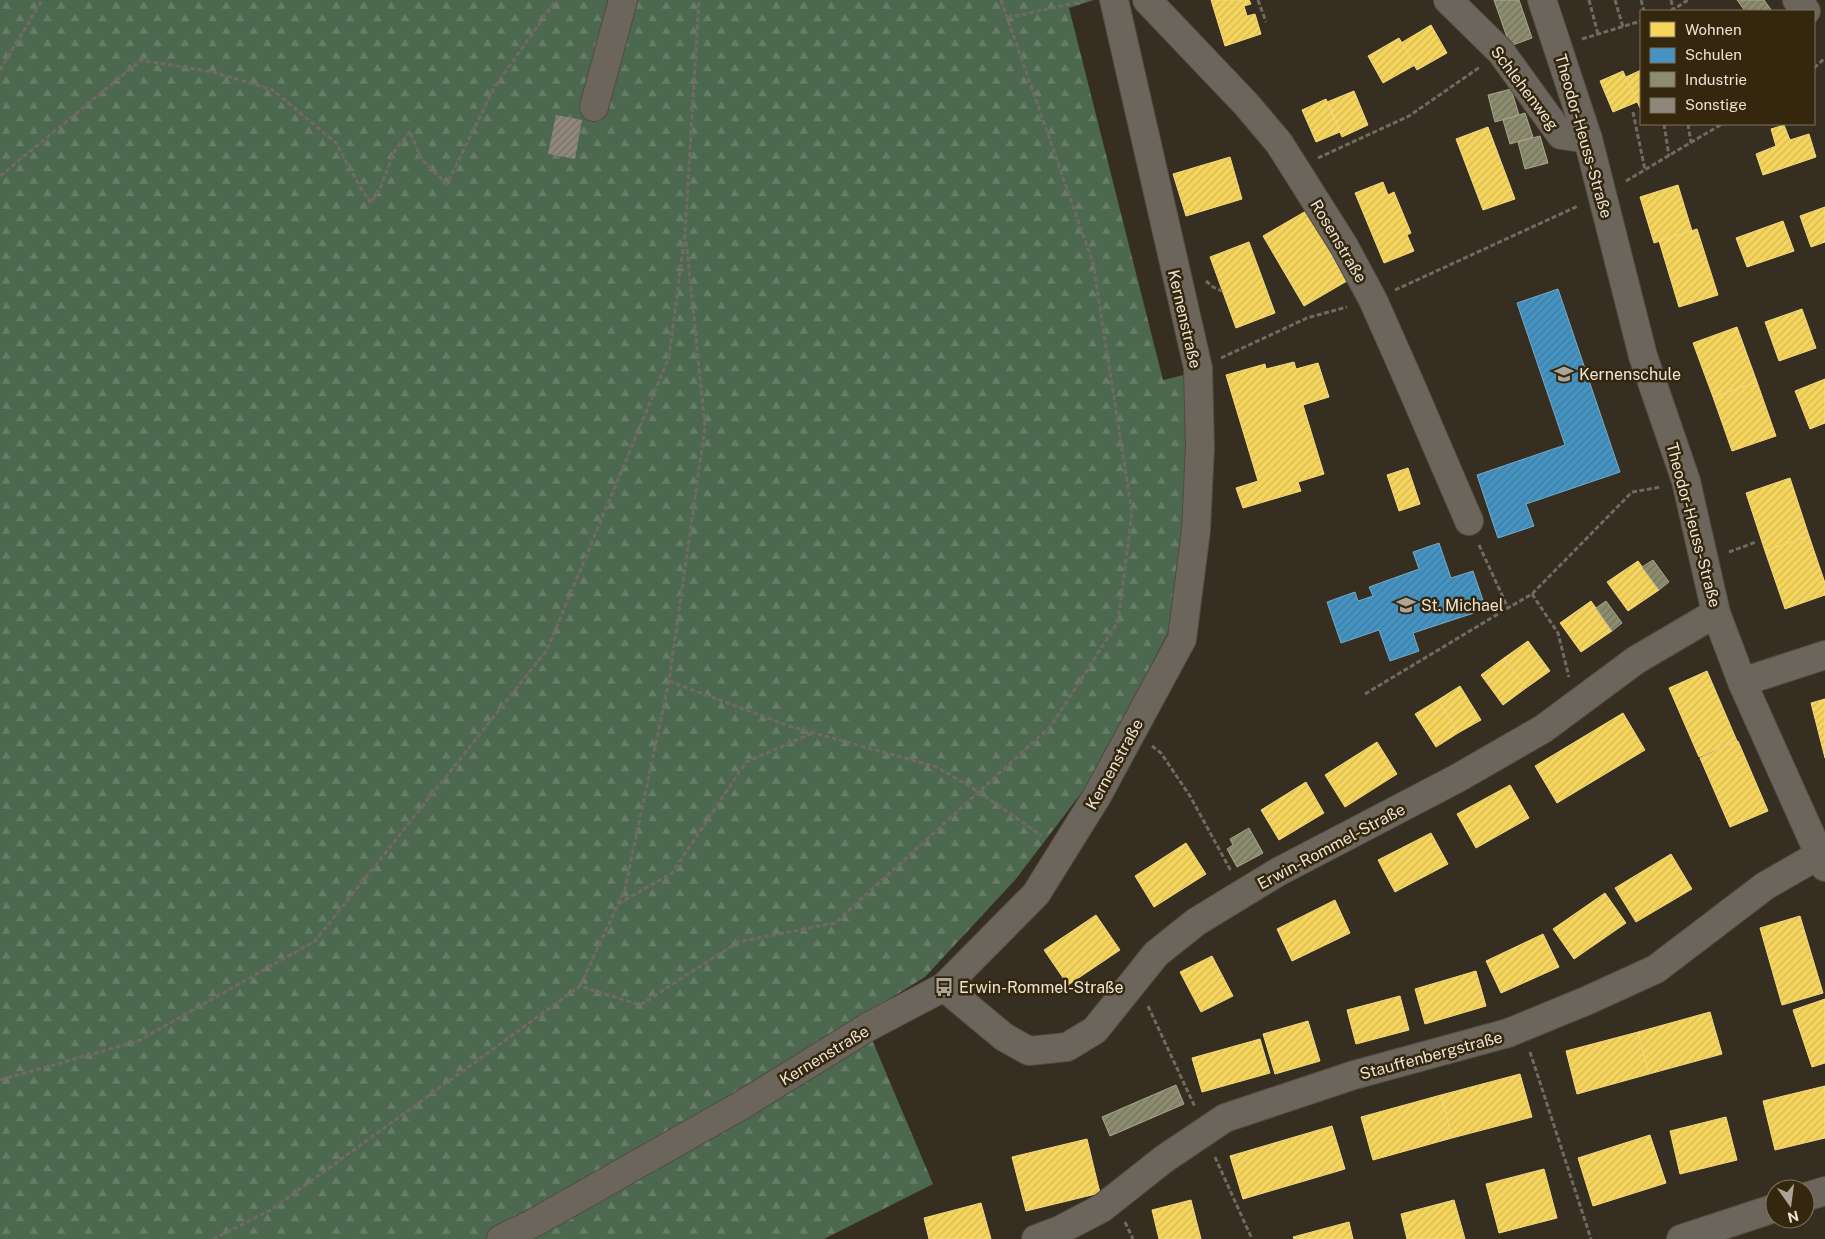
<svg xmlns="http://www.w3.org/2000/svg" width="1825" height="1239" font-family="'Public Sans',sans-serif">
  <defs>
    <pattern id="forest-firs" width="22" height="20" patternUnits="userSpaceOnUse" patternTransform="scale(1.25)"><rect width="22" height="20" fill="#4c684e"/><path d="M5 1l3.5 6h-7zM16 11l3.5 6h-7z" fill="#667d67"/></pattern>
    <pattern id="homes-hatch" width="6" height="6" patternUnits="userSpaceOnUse" patternTransform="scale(1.25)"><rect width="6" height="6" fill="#f6d55c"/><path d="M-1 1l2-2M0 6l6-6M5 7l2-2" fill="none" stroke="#d3b856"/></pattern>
    <pattern id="schools-hatch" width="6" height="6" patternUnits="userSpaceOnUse" patternTransform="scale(1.25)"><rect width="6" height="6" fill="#4393c3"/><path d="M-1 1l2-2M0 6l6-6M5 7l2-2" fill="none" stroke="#447b9c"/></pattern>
    <pattern id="industry-hatch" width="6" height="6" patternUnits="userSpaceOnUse" patternTransform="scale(1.25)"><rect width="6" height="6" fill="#8c8c6e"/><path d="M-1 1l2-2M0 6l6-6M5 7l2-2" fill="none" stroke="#74735e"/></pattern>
    <pattern id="building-hatch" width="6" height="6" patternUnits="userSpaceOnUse" patternTransform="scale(1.25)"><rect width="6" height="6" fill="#8f877c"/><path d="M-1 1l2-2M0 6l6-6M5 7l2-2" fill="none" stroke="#767067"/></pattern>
  </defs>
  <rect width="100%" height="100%" fill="#362e20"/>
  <path fill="url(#forest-firs)" d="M0,0H1094L1069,8L1163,380L1188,374L1185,528L1170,629L1089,783L1015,880L925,977L862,1016L933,1184L824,1239H0Z"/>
  <g fill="url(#homes-hatch)" stroke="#f3d980">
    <path d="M1211,0H1249L1251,4L1244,6L1247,16L1255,14L1261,34L1225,46Z"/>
    <path d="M1431,25L1447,53L1417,70L1401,43Z"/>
    <path d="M1399,38L1415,65L1383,83L1368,56Z"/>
    <path d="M1641,70V107L1640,108L1626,77Z"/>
    <path d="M1623,71L1637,102L1613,112L1600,81Z"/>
    <path d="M1354,91L1368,125L1342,137L1327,102Z"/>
    <path d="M1326,99L1340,132L1316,142L1302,110Z"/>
    <path d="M1784,125L1790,140L1809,134L1816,157L1763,175L1756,154L1776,146L1771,129Z"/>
    <path d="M1488,127L1515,199L1483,210L1456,139Z"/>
    <path d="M1230,157L1242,199L1186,216L1173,174Z"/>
    <path d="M1383,182L1388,195L1394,192L1411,233L1407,235L1414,251L1384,263L1355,193Z"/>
    <path d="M1678,185L1692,231L1654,243L1640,197Z"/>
    <path d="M1825,207V242L1811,247L1800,216Z"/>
    <path d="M1306,211L1347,281L1304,306L1263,236Z"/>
    <path d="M1783,221L1794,251L1747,267L1736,238Z"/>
    <path d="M1697,229L1718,295L1679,307L1659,241Z"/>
    <path d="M1249,242L1275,313L1236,328L1210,257Z"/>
    <path d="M1802,309L1816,348L1779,361L1765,322Z"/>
    <path d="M1737,327L1757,382L1713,397L1693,343Z"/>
    <path d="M1294,362L1296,369L1318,363L1329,397L1303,405L1324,474L1298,482L1301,491L1243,508L1236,488L1258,481L1226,375L1265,364L1266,369Z"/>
    <path d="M1825,379V423L1810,429L1795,391Z"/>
    <path d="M1757,382L1776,436L1732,451L1713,397Z"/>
    <path d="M1408,468L1420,504L1399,511L1387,475Z"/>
    <path d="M1790,478L1809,536L1765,551L1746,493Z"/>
    <path d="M1809,536L1825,583V595L1785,609L1765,551Z"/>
    <path d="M1638,561L1659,590L1628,611L1607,582Z"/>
    <path d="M1591,601L1612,631L1581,652L1560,623Z"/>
    <path d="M1528,641L1550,671L1526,688L1504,658Z"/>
    <path d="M1504,658L1526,688L1503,705L1481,675Z"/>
    <path d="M1707,671L1737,741L1699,757L1669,688Z"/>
    <path d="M1460,686L1481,720L1458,733L1438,700Z"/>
    <path d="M1825,699V758L1811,703Z"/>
    <path d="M1438,700L1458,733L1436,747L1415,714Z"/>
    <path d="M1623,713L1645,750L1557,803L1535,766Z"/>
    <path d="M1738,741L1768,811L1730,827L1700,758Z"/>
    <path d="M1377,742L1397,774L1345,807L1325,775Z"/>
    <path d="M1306,782L1324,813L1279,840L1261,810Z"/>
    <path d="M1510,785L1529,818L1476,848L1457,814Z"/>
    <path d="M1431,833L1448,864L1395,892L1378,860Z"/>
    <path d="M1186,843L1206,874L1154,907L1135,876Z"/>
    <path d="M1671,854L1692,889L1636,922L1615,888Z"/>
    <path d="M1605,893L1626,923L1574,959L1553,929Z"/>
    <path d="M1335,900L1350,933L1292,961L1277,929Z"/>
    <path d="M1096,915L1120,950L1068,985L1044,950Z"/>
    <path d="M1800,916L1823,993L1782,1005L1760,928Z"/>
    <path d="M1543,934L1559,967L1501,993L1486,961Z"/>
    <path d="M1212,956L1233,996L1201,1012L1180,972Z"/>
    <path d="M1476,971L1486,1006L1425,1024L1415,989Z"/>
    <path d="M1400,996L1409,1030L1356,1044L1347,1010Z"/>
    <path d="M1825,999V1063L1812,1067L1793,1010Z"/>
    <path d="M1710,1012L1722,1054L1649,1074L1638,1032Z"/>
    <path d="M1308,1021L1320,1061L1275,1074L1263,1034Z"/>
    <path d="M1638,1032L1649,1074L1577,1094L1566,1051Z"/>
    <path d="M1260,1039L1270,1073L1202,1092L1192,1058Z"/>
    <path d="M1520,1074L1532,1117L1452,1138L1441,1095Z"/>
    <path d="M1825,1086V1138L1775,1150L1763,1101Z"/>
    <path d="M1441,1095L1452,1138L1373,1160L1361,1117Z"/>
    <path d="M1726,1117L1737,1160L1680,1174L1670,1131Z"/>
    <path d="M1332,1126L1345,1169L1243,1199L1230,1156Z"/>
    <path d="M1650,1135L1666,1183L1593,1206L1578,1158Z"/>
    <path d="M1087,1139L1100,1193L1026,1211L1012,1157Z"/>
    <path d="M1544,1169L1557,1218L1499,1233L1486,1184Z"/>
    <path d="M1191,1200L1201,1239H1159L1152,1210Z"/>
    <path d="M1454,1200L1465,1239H1407L1401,1214Z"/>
    <path d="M981,1203L991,1239H929L924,1218Z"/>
    <path d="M1349,1222L1353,1239H1294L1293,1237Z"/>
  </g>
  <g fill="url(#schools-hatch)" stroke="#76abc8">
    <path d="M1558,289L1620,472L1526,504L1534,526L1498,538L1477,475L1565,445L1517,303Z"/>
    <path d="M1439,543L1451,578L1473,571L1486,609L1413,633L1419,651L1390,661L1379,630L1341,643L1327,602L1355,592L1358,601L1373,596L1369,587L1419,569L1413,552Z"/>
  </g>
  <g fill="url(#industry-hatch)" stroke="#a9a68d">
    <path d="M1494,0H1519L1532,38L1510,46Z"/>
    <path d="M1737,0H1764L1772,11H1745Z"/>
    <path d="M1511,89L1519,115L1495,122L1488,95Z"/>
    <path d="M1525,113L1533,137L1510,144L1503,120Z"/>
    <path d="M1540,136L1548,163L1525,169L1518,142Z"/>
    <path d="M1653,560L1669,582L1659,590L1642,567Z"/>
    <path d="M1606,601L1622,623L1612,631L1596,608Z"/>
    <path d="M1249,828L1263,853L1237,867L1227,849L1233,845L1230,839Z"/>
    <path d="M1176,1085L1184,1104L1110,1136L1102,1117Z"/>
  </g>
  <path fill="url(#building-hatch)" d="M556,115L582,120L575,159L548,154Z"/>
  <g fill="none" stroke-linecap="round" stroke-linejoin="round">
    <g stroke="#524b40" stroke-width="30">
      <g id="minor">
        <path d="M1147,0L1246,104L1279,143L1344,246L1373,300L1408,379L1469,521"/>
        <path d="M1448,0L1501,52L1561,135L1588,139"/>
        <path d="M1542,0L1588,139L1643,356L1686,481L1716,613L1742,682L1825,867"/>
        <path d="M1797,0L1806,11"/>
        <path d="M594,107L623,0"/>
        <path d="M1742,682L1825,655"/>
        <path d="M944,987L1004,1037L1029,1051L1067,1047L1095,1030L1156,954L1196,922L1278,872L1456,779L1543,729L1636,660L1716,613"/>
        <path d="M1805,1197L1825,1191"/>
        <path d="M501,1239L532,1224L742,1105L868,1027L944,987L1036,894L1097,796L1182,639L1196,530L1200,447L1198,368L1114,0"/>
        <path d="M1036,1239L1060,1230L1102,1208L1164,1159L1225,1118L1354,1075L1508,1033L1586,1001L1656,969L1765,886L1819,855"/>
        <path d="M1681,1239L1775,1208"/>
      </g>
    </g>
    <g stroke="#706a61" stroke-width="3" stroke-dasharray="5 2.5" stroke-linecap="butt">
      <path d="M1258,0L1266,22"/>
      <path d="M1589,0L1598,34"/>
      <path d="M1615,0L1623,27"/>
      <path d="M1641,0L1644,11"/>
      <path d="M1671,0L1673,9"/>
      <path d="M1671,11L1688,0"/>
      <path d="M1007,18L1088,0"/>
      <path d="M1582,39L1641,21"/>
      <path d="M1814,68L1825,58"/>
      <path d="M0,70L42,0"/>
      <path d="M1633,112L1645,170"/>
      <path d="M1664,124L1669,156"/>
      <path d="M1688,124L1691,143"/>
      <path d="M1318,158L1409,116L1480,67"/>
      <path d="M0,176L141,60L213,72L273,90L336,143L360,187L371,203L381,186L394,152L410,131L421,159L447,184L494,88L556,0"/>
      <path d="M1626,181L1722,124"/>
      <path d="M1206,281L1213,287L1222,291"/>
      <path d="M1395,290L1578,206"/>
      <path d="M1221,358L1307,318L1347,307"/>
      <path d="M1479,545L1508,608L1532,594L1632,492L1661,487"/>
      <path d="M1729,552L1756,542"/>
      <path d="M1532,594L1558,633L1569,677"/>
      <path d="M669,681L789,726L937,767L979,792L1042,836"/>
      <path d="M1365,694L1508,608"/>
      <path d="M1152,746L1161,753L1190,796L1231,871"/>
      <path d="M618,904L672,873L746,762L813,733"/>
      <path d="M580,986L625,889L669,681L705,427L686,239"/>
      <path d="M1148,1006L1195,1107"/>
      <path d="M1530,1052L1591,1239"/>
      <path d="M0,1080L138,1041L315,941L547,650L669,357L685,233L699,0"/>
      <path d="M1215,1157L1252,1239"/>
      <path d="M1125,1222L1133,1239"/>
      <path d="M213,1239L271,1210L580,986L640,1005L738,942L835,923L1051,726L1118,622L1132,513L1093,263L1001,0"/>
    </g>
    <use href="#minor" stroke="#6b655b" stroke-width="28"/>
  </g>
  <defs>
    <g id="school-bare" transform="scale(1.5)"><path d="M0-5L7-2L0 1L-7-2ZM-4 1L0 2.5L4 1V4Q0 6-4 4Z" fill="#aca496" stroke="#34270e" stroke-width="2.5" paint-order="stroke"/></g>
    <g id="bus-bare" transform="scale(1.5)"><path d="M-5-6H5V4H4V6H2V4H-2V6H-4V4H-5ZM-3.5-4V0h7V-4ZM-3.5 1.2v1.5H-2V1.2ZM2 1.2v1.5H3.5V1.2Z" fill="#aca496" stroke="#34270e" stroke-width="2.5" paint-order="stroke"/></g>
  </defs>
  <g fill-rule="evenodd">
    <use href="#school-bare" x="1564" y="374"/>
    <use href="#school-bare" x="1406" y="605"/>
    <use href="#bus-bare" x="944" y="987"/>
  </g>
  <g text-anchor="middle" stroke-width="5" stroke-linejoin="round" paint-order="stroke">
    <g font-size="16" fill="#ece3d5" stroke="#34270e">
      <text transform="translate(1525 88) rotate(53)" y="6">Schlehenweg</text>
      <text transform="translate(1584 136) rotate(74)" y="6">Theodor-Heuss-Straße</text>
      <text transform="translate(1339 241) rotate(59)" y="6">Rosenstraße</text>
      <text transform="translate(1185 319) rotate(77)" y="6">Kernenstraße</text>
      <text transform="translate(1694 525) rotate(75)" y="6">Theodor-Heuss-Straße</text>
      <text transform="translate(1114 764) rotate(-61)" y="6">Kernenstraße</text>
      <text transform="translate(1331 846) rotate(-28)" y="6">Erwin-Rommel-Straße</text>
      <text transform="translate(824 1055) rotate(-31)" y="6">Kernenstraße</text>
      <text transform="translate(1431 1055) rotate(-15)" y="6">Stauffenbergstraße</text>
    </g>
    <g font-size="16" fill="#ece3d5" stroke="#34270e" text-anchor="start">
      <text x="1579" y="380">Kernenschule</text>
      <text x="1421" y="611">St. Michael</text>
      <text x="959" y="993">Erwin-Rommel-Straße</text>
    </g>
  </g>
  <rect x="1640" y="10" width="175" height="115" fill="#34270e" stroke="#7e725e"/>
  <rect x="1650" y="22" width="25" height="15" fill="#f6d55c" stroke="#7e725e"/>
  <text x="1685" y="35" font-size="15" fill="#ece3d5">Wohnen</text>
  <rect x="1650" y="48" width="25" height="15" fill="#4393c3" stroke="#7e725e"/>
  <text x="1685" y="60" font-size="15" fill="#ece3d5">Schulen</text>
  <rect x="1650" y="72" width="25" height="15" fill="#8c8c6e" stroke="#7e725e"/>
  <text x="1685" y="85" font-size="15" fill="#ece3d5">Industrie</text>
  <rect x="1650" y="98" width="25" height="15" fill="#8f877c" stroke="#7e725e"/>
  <text x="1685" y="110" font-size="15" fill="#ece3d5">Sonstige</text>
  <g transform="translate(1790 1204) rotate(166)"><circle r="24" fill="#34270e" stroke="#7e725e"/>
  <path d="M0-4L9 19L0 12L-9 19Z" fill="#aca496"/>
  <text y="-8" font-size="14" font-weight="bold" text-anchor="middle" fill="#ece3d5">N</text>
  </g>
</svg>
